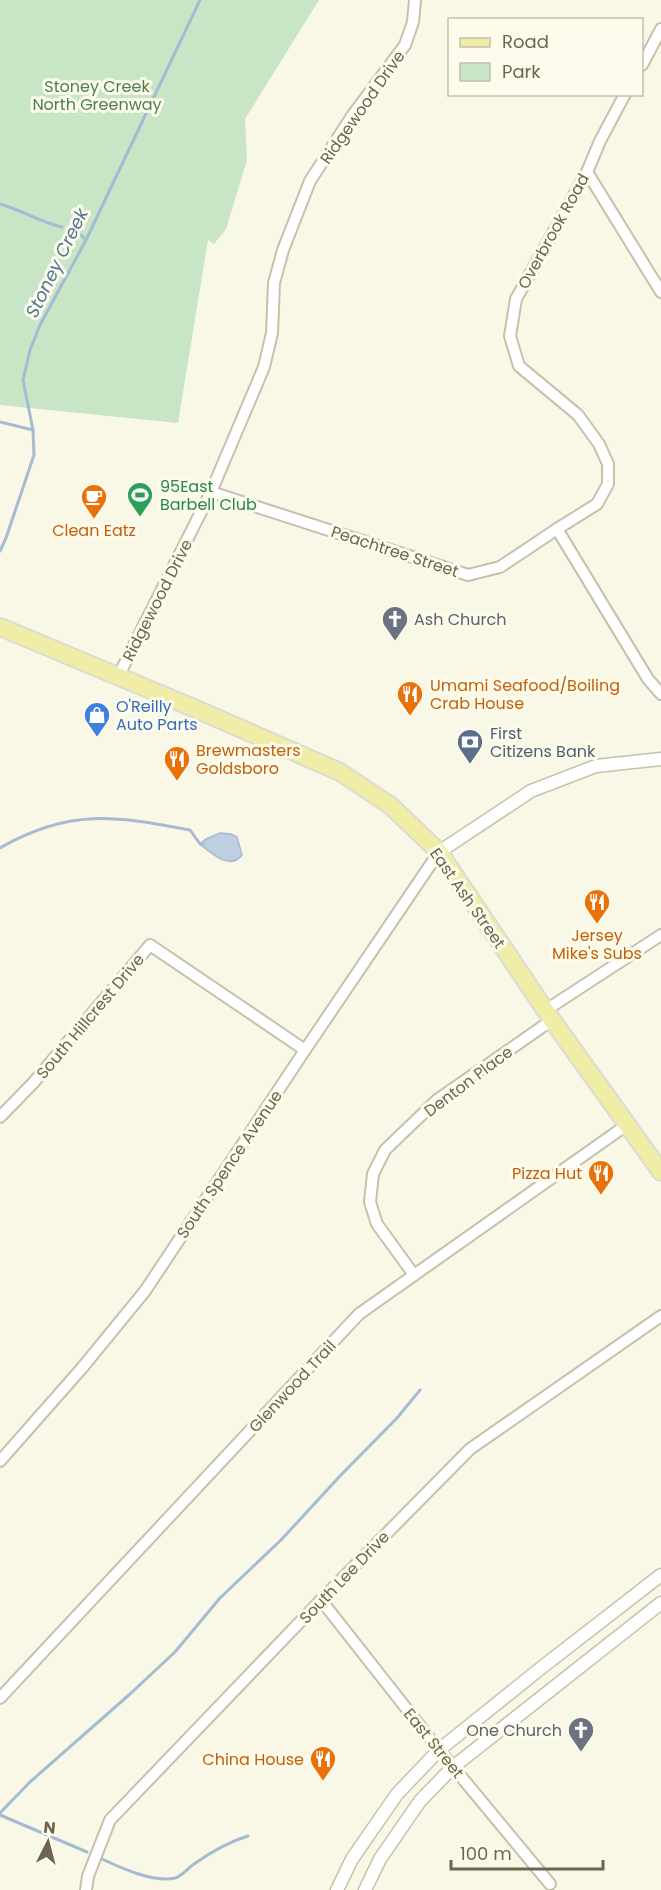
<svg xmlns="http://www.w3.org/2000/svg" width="661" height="1890" font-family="Poppins,sans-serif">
  <rect width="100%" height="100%" fill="#f9f8e6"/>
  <path fill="#c8e5c6" d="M0,0H319L245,119L247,160L226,229L214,244L208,240L178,423L0,405Z"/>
  <path fill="#bdcfe0" stroke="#a5bbd1" stroke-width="1.5" d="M220,833L231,834L237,837L242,855C230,871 211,853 200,844L206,839Z"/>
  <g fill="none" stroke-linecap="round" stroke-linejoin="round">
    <g stroke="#a5bbd1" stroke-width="3">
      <path d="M0,204C21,210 40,222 62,227"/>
      <path d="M72,229L76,230L86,240"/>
      <path d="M0,422L33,430"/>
      <path d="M0,551L6,538L34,455L33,430L23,380L30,350L40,325L86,240L200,0"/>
      <path d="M0,848C69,808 115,816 190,830L200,844H203"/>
      <path d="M0,1813L30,1782L130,1694L175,1652L220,1598L281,1540L340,1476L397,1418L420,1390"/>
      <path d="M0,1815L87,1852"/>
      <path d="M102,1859C121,1868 154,1883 175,1878C182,1876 188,1868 194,1864C211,1852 228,1842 248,1836"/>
    </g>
    <g stroke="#c7c0ac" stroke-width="14">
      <g id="minor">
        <path d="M642,65L661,29"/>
        <path d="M587,172L661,292"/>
        <path d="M211,492L468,575L500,567L557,529L648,679L661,694"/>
        <path d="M557,529L597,504L608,484V464L599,444L578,415L519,366L510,336L516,299L587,172L600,141L625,94"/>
        <path d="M118,677L211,492L264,367L272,333L274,283L283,250L310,181L352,116L405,45L413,22L415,0"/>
        <path d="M546,1010L661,935"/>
        <path d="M0,1117L34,1082L150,945L305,1050"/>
        <path d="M414,1275L377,1224L370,1202L373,1174L385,1150L437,1100L552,1020"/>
        <path d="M0,1461L82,1368L145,1291L305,1050L439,852"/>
        <path d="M321,1600L439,1750L550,1884"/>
        <path d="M0,1698L359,1314L628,1124"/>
        <path d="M86,1890L88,1876L110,1820L321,1600L470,1449L661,1316"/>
      </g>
    </g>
    <g stroke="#c7c0ac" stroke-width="15">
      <g id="tertiary">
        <path d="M439,852L531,791L596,766L661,759"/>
        <path d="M337,1890L352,1859L397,1794L439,1750L541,1668L661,1575"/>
        <path d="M365,1890L380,1859L420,1801L453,1767L661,1603"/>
      </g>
    </g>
    <g stroke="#dcdad5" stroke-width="20">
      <path id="primary" d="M0,627L189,706L340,772L391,806L439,852L552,1020L661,1172"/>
    </g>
    <use href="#minor" stroke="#fff" stroke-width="10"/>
    <use href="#tertiary" stroke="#fff" stroke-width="12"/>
    <use href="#primary" stroke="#f0eda6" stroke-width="16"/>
  </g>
  <defs>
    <g id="stadium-pin" transform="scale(1.35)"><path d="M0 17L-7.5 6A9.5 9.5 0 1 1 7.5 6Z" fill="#2e9e5b" stroke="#fdfcec"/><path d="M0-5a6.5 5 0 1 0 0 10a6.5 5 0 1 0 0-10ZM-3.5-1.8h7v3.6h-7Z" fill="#fff"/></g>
    <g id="cafe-pin" transform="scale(1.35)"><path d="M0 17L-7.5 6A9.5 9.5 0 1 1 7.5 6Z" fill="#e8710a" stroke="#fdfcec"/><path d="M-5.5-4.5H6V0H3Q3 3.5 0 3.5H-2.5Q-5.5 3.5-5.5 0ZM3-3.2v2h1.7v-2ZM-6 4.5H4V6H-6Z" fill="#fff"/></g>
    <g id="church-pin" transform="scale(1.35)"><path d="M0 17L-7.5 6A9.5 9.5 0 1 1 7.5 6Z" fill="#6b7280" stroke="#fdfcec"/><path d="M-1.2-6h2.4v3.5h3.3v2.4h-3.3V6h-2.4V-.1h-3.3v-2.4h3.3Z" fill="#fff"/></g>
    <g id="restaurant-pin" transform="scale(1.35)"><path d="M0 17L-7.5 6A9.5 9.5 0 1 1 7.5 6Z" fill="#e8710a" stroke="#fdfcec"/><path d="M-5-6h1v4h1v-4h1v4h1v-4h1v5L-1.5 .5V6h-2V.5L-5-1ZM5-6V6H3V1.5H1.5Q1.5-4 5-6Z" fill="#fff"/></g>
    <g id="shop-pin" transform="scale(1.35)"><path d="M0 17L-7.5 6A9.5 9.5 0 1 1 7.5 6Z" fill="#3f7fe0" stroke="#fdfcec"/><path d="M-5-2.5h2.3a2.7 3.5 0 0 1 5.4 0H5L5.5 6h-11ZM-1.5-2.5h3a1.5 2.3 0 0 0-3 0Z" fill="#fff"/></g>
    <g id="bank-pin" transform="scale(1.35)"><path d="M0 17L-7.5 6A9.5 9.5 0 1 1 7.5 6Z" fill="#5c6f8a" stroke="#fdfcec"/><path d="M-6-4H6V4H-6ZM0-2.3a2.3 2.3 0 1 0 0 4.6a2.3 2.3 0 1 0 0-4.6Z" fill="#fff"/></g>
  </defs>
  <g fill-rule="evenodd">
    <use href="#stadium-pin" x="140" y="495"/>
    <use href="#cafe-pin" x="94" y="497"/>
    <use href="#church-pin" x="395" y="619"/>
    <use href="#restaurant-pin" x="410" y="694"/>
    <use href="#shop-pin" x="97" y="715"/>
    <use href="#bank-pin" x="470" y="742"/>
    <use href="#restaurant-pin" x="177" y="759"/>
    <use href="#restaurant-pin" x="597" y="902"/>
    <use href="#restaurant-pin" x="601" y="1173"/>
    <use href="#church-pin" x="581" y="1730"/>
    <use href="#restaurant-pin" x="323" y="1759"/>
  </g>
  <g text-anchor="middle" stroke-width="6" stroke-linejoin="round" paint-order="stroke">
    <g font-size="16" fill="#4e7f50" stroke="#fdfcec">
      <text x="97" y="92">Stoney Creek<tspan x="97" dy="18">North Greenway</tspan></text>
    </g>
    <g font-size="16" fill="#6f654e" stroke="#fdfcec">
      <text transform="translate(362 107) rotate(-55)" y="6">Ridgewood Drive</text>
      <text transform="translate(553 231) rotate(-61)" y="6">Overbrook Road</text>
      <text transform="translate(395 551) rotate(18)" y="6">Peachtree Street</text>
      <text transform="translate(157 600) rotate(-63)" y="6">Ridgewood Drive</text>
      <text transform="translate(468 898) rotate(55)" y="6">East Ash Street</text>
      <text transform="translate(90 1016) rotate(-50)" y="6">South Hillcrest Drive</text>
      <text transform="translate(468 1081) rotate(-37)" y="6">Denton Place</text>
      <text transform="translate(229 1164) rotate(-56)" y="6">South Spence Avenue</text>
      <text transform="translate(292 1386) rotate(-47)" y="6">Glenwood Trail</text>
      <text transform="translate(344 1577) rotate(-46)" y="6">South Lee Drive</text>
      <text transform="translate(434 1743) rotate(51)" y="6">East Street</text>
    </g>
    <g font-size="16" fill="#27864d" stroke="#fdfcec" text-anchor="start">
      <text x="160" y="492">95East<tspan x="160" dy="18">Barbell Club</tspan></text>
    </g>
    <g font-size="16" fill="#c56008" stroke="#fdfcec">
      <text x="94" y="536">Clean Eatz</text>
      <text x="430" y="691" text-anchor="start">Umami Seafood/Boiling<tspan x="430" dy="18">Crab House</tspan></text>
      <text x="196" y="756" text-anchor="start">Brewmasters<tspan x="196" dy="18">Goldsboro</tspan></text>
      <text x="597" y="941">Jersey<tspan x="597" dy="18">Mike's Subs</tspan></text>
      <text x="582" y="1179" text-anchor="end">Pizza Hut</text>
      <text x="304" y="1765" text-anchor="end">China House</text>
    </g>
    <g font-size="16" fill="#5b616d" stroke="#fdfcec" text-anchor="start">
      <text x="414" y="625">Ash Church</text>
      <text x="562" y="1736" text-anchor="end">One Church</text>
    </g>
    <g font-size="16" fill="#366cbe" stroke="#fdfcec" text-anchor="start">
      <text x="116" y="712">O'Reilly<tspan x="116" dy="18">Auto Parts</tspan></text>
    </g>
    <g font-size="16" fill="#4e5e75" stroke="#fdfcec" text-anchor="start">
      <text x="490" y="739">First<tspan x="490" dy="18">Citizens Bank</tspan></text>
    </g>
    <g font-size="18" font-style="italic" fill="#557494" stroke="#fdfcec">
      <text transform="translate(57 263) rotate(-64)" y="6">Stoney Creek</text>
    </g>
  </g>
  <rect x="448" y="18" width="195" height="78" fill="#fdfcec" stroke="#c4c0ad" stroke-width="1.5"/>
  <rect x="460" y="38" width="30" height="9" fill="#f0eda6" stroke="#c4c0ad" stroke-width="1.5"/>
  <text x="502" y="48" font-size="18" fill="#6f654e">Road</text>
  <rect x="460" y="63" width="30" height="18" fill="#c8e5c6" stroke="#c4c0ad" stroke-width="1.5"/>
  <text x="502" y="78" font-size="18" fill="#6f654e">Park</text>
  <g transform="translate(48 1842) rotate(6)" stroke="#fdfcec" stroke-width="4.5" paint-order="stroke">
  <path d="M0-4.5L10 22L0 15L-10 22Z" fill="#6f654e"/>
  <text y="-9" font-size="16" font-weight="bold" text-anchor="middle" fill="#6f654e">N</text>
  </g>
  <path d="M451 1860v9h152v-9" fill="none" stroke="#6f654e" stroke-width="3"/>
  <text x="460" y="1860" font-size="18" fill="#6f654e" stroke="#fdfcec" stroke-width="4.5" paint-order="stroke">100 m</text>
</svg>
